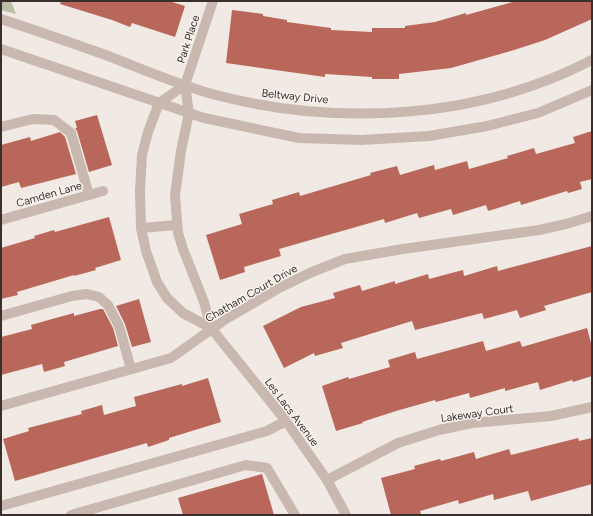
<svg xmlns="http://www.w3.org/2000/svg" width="593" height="516" font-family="Figtree,sans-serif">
  <rect width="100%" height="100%" fill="#f1e9e3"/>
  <path fill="#b9bfa4" d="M1,1H11L16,14L1,10Z"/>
  <g fill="#b8675a">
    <path d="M61,1H169L185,6L175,37L132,23L130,27L112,20L60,4Z"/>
    <path d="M516,1H592V19L545,40L514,50L451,68L399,74V79H372V77L325,74V77L226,63L232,10L263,14V16L287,20V22L331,28V30L372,32V28H405V26L435,22L466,13V15Z"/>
    <path d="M97,115L112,165L89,172L77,131L75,128H77L75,121Z"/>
    <path d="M592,131V179L580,182L582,189L568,193L567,191L521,205L520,201L488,211L486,205L453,215L451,209L419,218L417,213L385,223L384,219L279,249L281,256L244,267L245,272L220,280L206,235L242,224L239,214L273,204L272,200L299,192L300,196L371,175L370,173L397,166L400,175L434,165L435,170L467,161L469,169L508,158L507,156L534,148L536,154L575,143L573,137Z"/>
    <path d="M60,132L65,137L76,174L21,188L19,182L1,187V145L30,137L31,141Z"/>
    <path d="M109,217L121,260L95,268L96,270L74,276V275L17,292L18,295L1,299V248L35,238L34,236L54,230L55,232Z"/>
    <path d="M592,246V292L544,306L546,310L520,318L517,310L484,319L482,313L415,330L412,321L341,343L343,348L315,356L314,353L284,368L263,326L301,307L335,298L333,293L360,285L362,291L395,281V284L428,274L429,279L463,270L464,276L497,266L498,271Z"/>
    <path d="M139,299L151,342L132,347L125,324L116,306Z"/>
    <path d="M100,309H103L113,328L118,346L64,362L65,366L44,372L42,364L1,375V337L32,329L31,325L52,319L74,313V316Z"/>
    <path d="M587,328L592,347V376L573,382L572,380L540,390L538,382L505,391V388L470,398L469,393L436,402L435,400L396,411L362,422L363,423L336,431L322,386L348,377L349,379L390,367L388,360L415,352L417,359L483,341L486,351L520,341L522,347Z"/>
    <path d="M208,378L221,422L169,438V440L148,447L147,443L15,481L3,439L29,431L28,428L82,414L81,411L102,405L104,415L136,406L134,397L182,384V386Z"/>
    <path d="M578,438L579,441L592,438V484L531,501L528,491L494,500L493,494L459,504L458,500L420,511L421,515H391L381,478L415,469L414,466L440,459L441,461L474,452L476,459L509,449L511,455Z"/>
    <path d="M262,474L274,515H183L178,498Z"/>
  </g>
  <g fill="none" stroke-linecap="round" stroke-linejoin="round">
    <g stroke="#c9b8b0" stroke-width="10">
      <path d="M1,19C35,30 69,42 103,54C140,68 178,85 216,95C339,127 479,119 592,60"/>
      <path d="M1,49L204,118L299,138L361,140L429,136L487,126L538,113L592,90"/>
      <path d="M185,85L159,103L148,132L142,155L140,191L141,228L146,251L157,282L167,298L183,313L211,328L286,421L327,480L346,515"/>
      <path d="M1,127L33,119L54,120L71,133L89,195"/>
      <path d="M1,220L103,191"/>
      <path d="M141,228L177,225"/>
      <path d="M1,316L72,296L87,294L99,297L108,305L119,326L131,369"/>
      <path d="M211,328L204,302L183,249L178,233L175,195L181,151L189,113L185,85L213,1"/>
      <path d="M1,406L171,358L226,319L279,288L312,272L345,259L403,249L539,230L566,224L592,216"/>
      <path d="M327,480L398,443L439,430L472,423L551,416L592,407"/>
      <path d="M1,506L267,431L286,421"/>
      <path d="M71,515L246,465L267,468L295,515"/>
    </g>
  </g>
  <g text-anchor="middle" stroke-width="3" stroke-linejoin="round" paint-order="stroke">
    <g font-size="11" fill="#392f2d" stroke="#f9f3ef">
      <text transform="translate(188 39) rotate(-72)" y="4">Park Place</text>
      <text transform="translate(295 96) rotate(6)" y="4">Beltway Drive</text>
      <text transform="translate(49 194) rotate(-16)" y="4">Camden Lane</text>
      <text transform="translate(251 293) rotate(-30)" y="4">Chatham Court Drive</text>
      <text transform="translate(292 412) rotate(53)" y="4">Les Lacs Avenue</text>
      <text transform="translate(477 413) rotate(-8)" y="4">Lakeway Court</text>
    </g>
  </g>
  <rect width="593" height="516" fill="none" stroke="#392f2d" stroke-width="4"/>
</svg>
